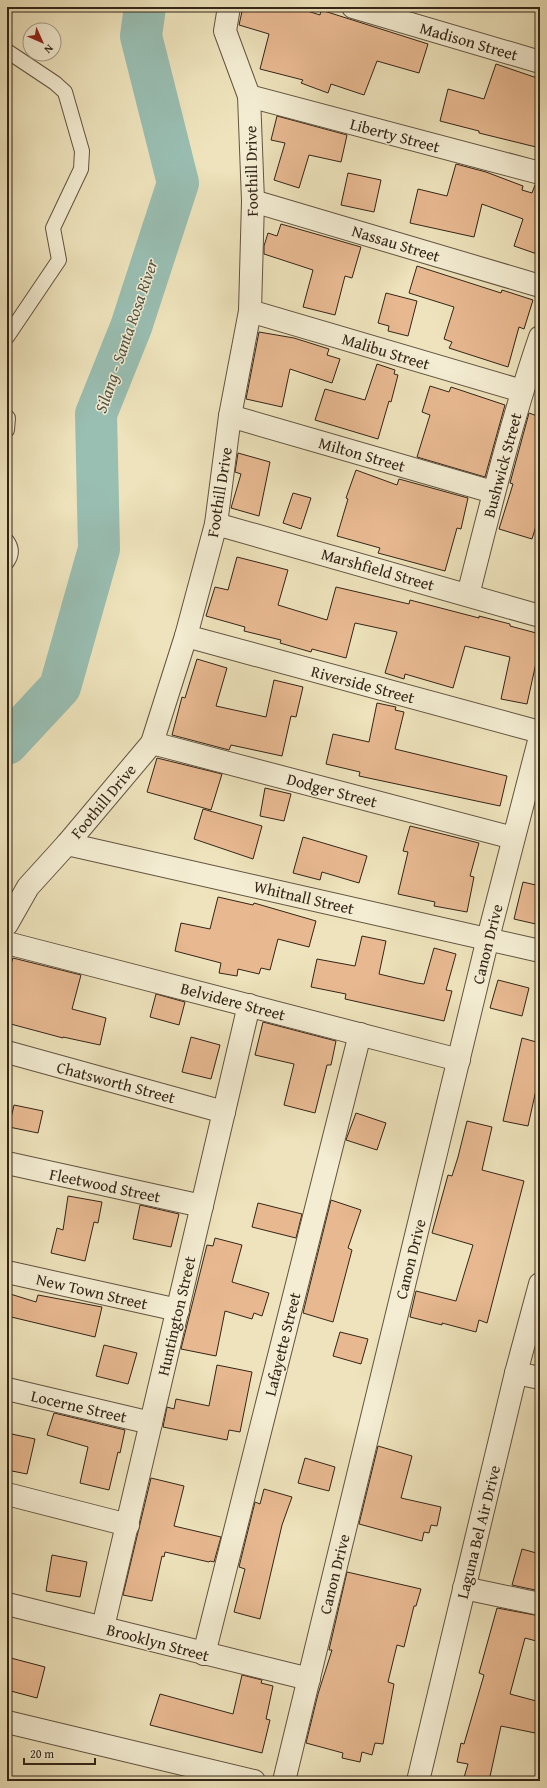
<svg xmlns="http://www.w3.org/2000/svg" width="547" height="1788" font-family="'Gentium Book Plus',serif">
  <rect width="100%" height="100%" fill="#eee3bc"/>
  <filter id="stains"><feTurbulence type="fractalNoise" baseFrequency=".005" numOctaves="4"/><feColorMatrix values="0 0 0 0 .2 0 0 0 0 .09 0 0 0 0 .02 0 0 0 .5 -.17"/></filter>
  <radialGradient id="worn" r=".72"><stop offset=".6" stop-color="#630" stop-opacity="0"/><stop offset="1" stop-color="#630" stop-opacity=".3"/></radialGradient>
  <g fill="none" stroke-linecap="round" stroke-linejoin="round">
    <path stroke="#99beb2" stroke-width="42" d="M7,744L60,687L99,549L96,414L131,327L178,183L141,36L145,7"/>
  </g>
  <g fill="#e8b991" stroke="#332517">
    <path d="M243,7H295L320,15L321,10L428,44L419,73L377,61L364,95L331,84L328,93L301,83L303,80L260,69L269,34L239,25Z"/>
    <path d="M496,64L540,79V134L536,147L479,133V131L440,121L448,89L484,99Z"/>
    <path d="M277,116L347,135L341,162L309,155L299,188L274,180L285,143L271,140Z"/>
    <path d="M456,164L486,172L523,186L522,190L532,193L535,185H540V255L514,246L523,219L482,204L474,237L410,223L418,189L447,196Z"/>
    <path d="M348,173L381,180L374,212L341,205Z"/>
    <path d="M281,224L361,247L352,278L345,276L335,315L303,307L313,270L264,254V246L268,233L277,236Z"/>
    <path d="M417,266L501,293L502,290L533,300L524,329L519,327L508,367L449,348L452,342L444,339L454,307L409,293Z"/>
    <path d="M386,293L417,301L408,336L388,331L389,326L378,323Z"/>
    <path d="M259,332L294,338L329,349L327,355L340,359L332,383L290,369L282,407L246,399Z"/>
    <path d="M377,364L395,370L394,374L398,375L391,402L389,401L378,439L315,420L325,389L365,400Z"/>
    <path d="M430,386L449,392L451,387L505,405L485,477L417,457L430,415L422,412Z"/>
    <path d="M529,413L540,417V513L532,539L499,529L513,484L510,483Z"/>
    <path d="M238,453L270,462L259,516L231,508L241,474L235,472Z"/>
    <path d="M356,470L397,485L399,479L468,498L461,529L457,528L445,571L378,553L380,548L337,536L348,499L346,498Z"/>
    <path d="M293,493L311,498L301,529L283,523Z"/>
    <path d="M237,557L288,570L278,605L327,620L336,587L409,604L410,600L479,618V616L510,624V626L540,634V664L536,663L527,704L501,699L510,657L465,646L453,688L405,674L404,679L385,673L397,632L355,623L346,658L312,649L311,652L280,643L281,640L244,631L245,627L206,616L215,587L228,590Z"/>
    <path d="M197,659L227,668L216,706L266,717L274,680L303,687L296,717L291,716L282,756L231,745L229,750L172,735L182,697L185,698Z"/>
    <path d="M377,703L396,707L395,710L404,712L395,749L507,776L500,806L359,776L360,772L326,764L333,734L369,742Z"/>
    <path d="M157,758L222,774L211,810L147,792Z"/>
    <path d="M265,788L291,794L284,821L260,816Z"/>
    <path d="M203,809L262,826L253,859L194,839Z"/>
    <path d="M410,826L479,843L470,876L474,877L467,912L434,906L435,902L398,894L408,852L403,851Z"/>
    <path d="M303,837L367,856L359,883L322,872L320,880L293,873Z"/>
    <path d="M523,882L540,886V925L514,919Z"/>
    <path d="M218,897L253,905L254,903L316,921L309,947L278,939L270,970L261,968L259,974L238,969L237,976L219,973L221,963L175,951L181,923L210,929Z"/>
    <path d="M362,936L386,941L379,974L417,983L424,984L434,948L456,954L446,990L452,991L444,1021L345,999L346,994L311,987L317,959L355,966Z"/>
    <path d="M13,958L81,975L72,1009L106,1018L100,1045L63,1037V1038L7,1023V975Z"/>
    <path d="M498,980L529,988L522,1016L490,1008Z"/>
    <path d="M156,994L185,1002L179,1025L150,1017Z"/>
    <path d="M263,1022L336,1041L331,1065H327L315,1113L284,1105L294,1064L255,1055Z"/>
    <path d="M191,1037L220,1045L211,1079L182,1072Z"/>
    <path d="M522,1038L540,1043V1072L528,1126L503,1121Z"/>
    <path d="M14,1105L43,1111L38,1133L9,1127Z"/>
    <path d="M356,1113L386,1123L377,1150L346,1140Z"/>
    <path d="M467,1121L492,1127L482,1170L524,1181L487,1323L479,1320L476,1332L442,1323V1325L410,1317L416,1291L456,1301L473,1245L432,1233L448,1175L452,1176L458,1157Z"/>
    <path d="M68,1196L102,1202L98,1223L94,1222L85,1261L51,1253L57,1228L63,1230Z"/>
    <path d="M331,1200L361,1210L348,1248L352,1250L333,1322L303,1313Z"/>
    <path d="M258,1203L302,1214L296,1238L252,1227Z"/>
    <path d="M140,1205L179,1214L171,1247L133,1239Z"/>
    <path d="M215,1238L242,1245L232,1282L269,1293L262,1316L254,1313L252,1319L225,1311L216,1356L181,1349L207,1245L213,1246Z"/>
    <path d="M7,1293L36,1302L38,1295L102,1307L95,1337L7,1316Z"/>
    <path d="M340,1332L368,1339L361,1364L333,1356Z"/>
    <path d="M104,1345L137,1353L128,1384L96,1376Z"/>
    <path d="M217,1365L252,1372L240,1432L229,1430L227,1440L163,1427L167,1407L174,1409L176,1399L209,1406Z"/>
    <path d="M54,1413L125,1430L120,1453L118,1452L109,1490L80,1483L88,1447L47,1435Z"/>
    <path d="M7,1433L35,1439L27,1474L7,1470Z"/>
    <path d="M378,1446L412,1456L401,1498L441,1507L437,1526L431,1525L429,1533L424,1532L422,1541L359,1524Z"/>
    <path d="M305,1458L335,1467L329,1491L298,1483Z"/>
    <path d="M151,1478L184,1486L174,1526L221,1537L214,1562L210,1561L209,1562L165,1552L164,1557L162,1556L152,1601L123,1595Z"/>
    <path d="M264,1489L292,1497L282,1525L260,1619L234,1612L245,1569L239,1567L255,1502L260,1504Z"/>
    <path d="M522,1549L540,1554V1571L535,1590L512,1585Z"/>
    <path d="M52,1555L87,1562L80,1597L46,1591Z"/>
    <path d="M347,1572L421,1589L416,1606H414L404,1647L397,1645L388,1682L394,1684L383,1744L375,1743L372,1755L362,1752L360,1762L342,1758L343,1753L306,1743L318,1694L332,1650H329Z"/>
    <path d="M497,1608L540,1616V1642L525,1638L510,1694L540,1702V1734L501,1726L489,1781H463L468,1764L457,1762L461,1743L464,1744L484,1675L479,1673Z"/>
    <path d="M7,1657L45,1667L37,1698L7,1690Z"/>
    <path d="M242,1675L262,1680L261,1683L273,1686L266,1719L270,1720L262,1753L150,1725L160,1694L233,1714Z"/>
  </g>
  <g fill="none" stroke-linecap="round" stroke-linejoin="round">
    <g stroke="#625440" stroke-width="16">
      <g id="service">
        <path d="M7,51L55,83L65,92L82,151L81,169L53,228L59,260L7,337"/>
        <path d="M7,417L8,418L7,430"/>
        <path d="M7,541C12,548 12,555 7,562"/>
      </g>
    </g>
    <g stroke="#625440" stroke-width="24">
      <g id="minor">
        <path d="M353,7L540,62"/>
        <path d="M249,96L540,173"/>
        <path d="M253,201L540,286"/>
        <path d="M250,311L522,391"/>
        <path d="M230,416L493,492"/>
        <path d="M216,524L540,616"/>
        <path d="M468,595C490,508 511,422 540,337"/>
        <path d="M186,636L540,732"/>
        <path d="M152,743L513,838"/>
        <path d="M67,844L540,951"/>
        <path d="M7,924L28,887L67,844L152,743L186,636L216,524L230,416L250,311L253,201L249,96L225,31L229,7"/>
        <path d="M7,943L459,1060"/>
        <path d="M7,1052L224,1112"/>
        <path d="M7,1163L202,1206"/>
        <path d="M7,1272L178,1310"/>
        <path d="M516,1373L540,1378"/>
        <path d="M7,1389L151,1423"/>
        <path d="M7,1494L128,1525"/>
        <path d="M464,1588L540,1604"/>
        <path d="M7,1604L309,1679"/>
        <path d="M103,1627L249,1005"/>
        <path d="M204,1654L360,1034"/>
        <path d="M7,1722L254,1781"/>
        <path d="M284,1781L488,938L540,737"/>
        <path d="M418,1781L516,1373L540,1284"/>
      </g>
    </g>
    <use href="#service" stroke="#f4edd3" stroke-width="14"/>
    <use href="#minor" stroke="#f4edd3" stroke-width="22"/>
  </g>
  <g text-anchor="middle" stroke-width="3" stroke-linejoin="round" paint-order="stroke">
    <g font-size="16" fill="#332517" stroke="#f4edd3">
      <text transform="translate(469 41) rotate(16)" y="6">Madison Street</text>
      <text transform="translate(395 135) rotate(15)" y="6">Liberty Street</text>
      <text transform="translate(251 171) rotate(-91)" y="6">Foothill Drive</text>
      <text transform="translate(396 243) rotate(17)" y="6">Nassau Street</text>
      <text transform="translate(386 351) rotate(17)" y="6">Malibu Street</text>
      <text transform="translate(362 454) rotate(16)" y="6">Milton Street</text>
      <text transform="translate(502 465) rotate(-75)" y="6">Bushwick Street</text>
      <text transform="translate(219 492) rotate(-81)" y="6">Foothill Drive</text>
      <text transform="translate(378 569) rotate(16)" y="6">Marshfield Street</text>
      <text transform="translate(363 684) rotate(15)" y="6">Riverside Street</text>
      <text transform="translate(332 790) rotate(15)" y="6">Dodger Street</text>
      <text transform="translate(103 801) rotate(-50)" y="6">Foothill Drive</text>
      <text transform="translate(304 897) rotate(13)" y="6">Whitnall Street</text>
      <text transform="translate(487 944) rotate(-76)" y="6">Canon Drive</text>
      <text transform="translate(233 1001) rotate(15)" y="6">Belvidere Street</text>
      <text transform="translate(116 1082) rotate(15)" y="6">Chatsworth Street</text>
      <text transform="translate(105 1185) rotate(12)" y="6">Fleetwood Street</text>
      <text transform="translate(410 1259) rotate(-76)" y="6">Canon Drive</text>
      <text transform="translate(92 1291) rotate(13)" y="6">New Town Street</text>
      <text transform="translate(176 1316) rotate(-77)" y="6">Huntington Street</text>
      <text transform="translate(282 1344) rotate(-76)" y="6">Lafayette Street</text>
      <text transform="translate(79 1406) rotate(13)" y="6">Locerne Street</text>
      <text transform="translate(478 1532) rotate(-76)" y="6">Laguna Bel Air Drive</text>
      <text transform="translate(334 1574) rotate(-76)" y="6">Canon Drive</text>
      <text transform="translate(158 1642) rotate(15)" y="6">Brooklyn Street</text>
    </g>
    <g font-size="17" font-style="italic" fill="#525346" stroke="#f4edd3">
      <text transform="translate(126 336) rotate(-71)" y="6">Silang - Santa Rosa River</text>
    </g>
  </g>
  <rect width="547" height="1788" fill="none" stroke="#eee3bc" stroke-width="24"/>
  <rect x="8" y="8" width="531" height="1772" fill="none" stroke="#332517" stroke-width="2"/>
  <rect x="12" y="12" width="523" height="1764" fill="none" stroke="#332517"/>
  <g transform="translate(42 42) rotate(135)"><circle r="19" fill="#f4edd3" stroke="#a79d88"/>
  <path d="M0-3L7 15L0 10L-7 15Z" fill="#8f2418"/>
  <text y="-6" font-size="11" font-weight="bold" text-anchor="middle" fill="#332517">N</text>
  </g>
  <path d="M24 1758v6h71v-6" fill="none" stroke="#332517" stroke-width="2"/>
  <text x="30" y="1758" font-size="12" fill="#332517" stroke="#f4edd3" stroke-width="3" paint-order="stroke">20 m</text>
  <rect width="100%" height="100%" filter="url(#stains)"/>
  <rect width="100%" height="100%" fill="url(#worn)"/>
</svg>
